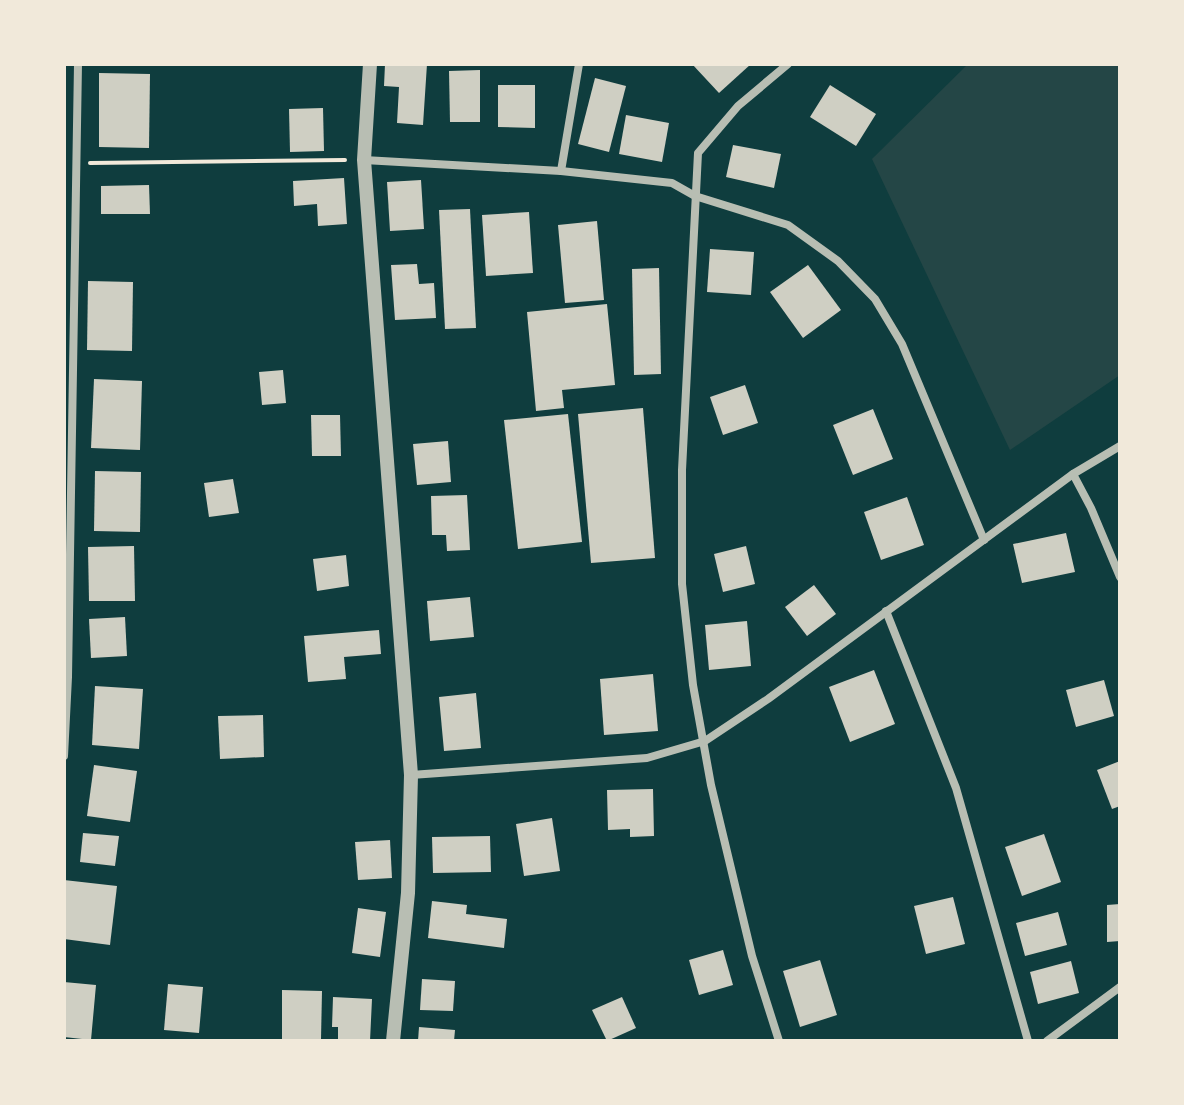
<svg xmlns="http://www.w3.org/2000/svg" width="1184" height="1105" font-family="'Golos Text',sans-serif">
  <rect width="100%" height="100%" fill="#0f3d3e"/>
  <path fill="#244646" d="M968,64H1120V375L1010,450L872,159Z"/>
  <g fill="#cfcfc3">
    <path d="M385,64H427L423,125L397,123L399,87L384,86Z"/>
    <path d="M692,64H751L719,93Z"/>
    <path d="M480,70V122H450L449,71Z"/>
    <path d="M99,73L150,74L149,148L99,147Z"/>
    <path d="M595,78L626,86L609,152L578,144Z"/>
    <path d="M498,85H535V128L498,127Z"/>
    <path d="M830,85L876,114L856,146L810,117Z"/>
    <path d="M323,108L324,151L290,152L289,109Z"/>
    <path d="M626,115L669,123L662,162L619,154Z"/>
    <path d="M733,145L781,154L774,188L726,177Z"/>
    <path d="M344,178L347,224L318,226L317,204L294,206L293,181Z"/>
    <path d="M421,180L424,229L390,231L387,182Z"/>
    <path d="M149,185L150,214H101V186Z"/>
    <path d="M470,209L476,328L445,329L439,210Z"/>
    <path d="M529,212L533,273L486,276L482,215Z"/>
    <path d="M597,221L604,300L565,303L558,225Z"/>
    <path d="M710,249L754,252L751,295L707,292Z"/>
    <path d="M417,264L419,284L434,283L436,318L395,320L391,265Z"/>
    <path d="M808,265L841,310L803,338L770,292Z"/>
    <path d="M659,268L661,374L634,375L632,269Z"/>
    <path d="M88,281L133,282L132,351L87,350Z"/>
    <path d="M607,304L615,385L562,390L564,408L536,411L527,312Z"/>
    <path d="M283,370L286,403L262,405L259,372Z"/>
    <path d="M94,379L142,381L140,450L91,448Z"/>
    <path d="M745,385L758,423L723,435L710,397Z"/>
    <path d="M643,408L655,558L591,563L578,414Z"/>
    <path d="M873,409L893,459L853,475L833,425Z"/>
    <path d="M568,414L582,542L518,549L504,420Z"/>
    <path d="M311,415H340L341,456H312Z"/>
    <path d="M448,441L451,482L417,485L413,444Z"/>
    <path d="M95,471L141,472L140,532L94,531Z"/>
    <path d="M233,479L239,513L209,517L204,483Z"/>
    <path d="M467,495L470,550L447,551L446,535H432L431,496Z"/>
    <path d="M907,497L924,545L881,560L864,512Z"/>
    <path d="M1066,533L1075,572L1022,583L1013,544Z"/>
    <path d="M134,546L135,601H89L88,547Z"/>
    <path d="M746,546L755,584L723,592L714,554Z"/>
    <path d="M346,555L349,586L317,591L313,559Z"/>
    <path d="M814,585L836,614L807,636L785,607Z"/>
    <path d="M470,597L474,637L430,641L427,601Z"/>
    <path d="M125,617L127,656L91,658L89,619Z"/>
    <path d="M747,621L751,666L709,670L705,625Z"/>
    <path d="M379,630L381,654L344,657L346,679L308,682L304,636Z"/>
    <path d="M874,670L895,724L850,742L829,687Z"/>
    <path d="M653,674L658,731L604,735L600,679Z"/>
    <path d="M1104,680L1114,716L1076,727L1066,690Z"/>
    <path d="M95,686L143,689L139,749L92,745Z"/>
    <path d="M476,693L481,748L444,751L439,697Z"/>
    <path d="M263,715L264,757L220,759L218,716Z"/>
    <path d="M1120,761V806L1112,809L1097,770Z"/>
    <path d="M94,765L137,771L130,822L87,816Z"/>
    <path d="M653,789L654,836L630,837V829L608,830L607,790Z"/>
    <path d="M552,818L560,871L524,876L516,824Z"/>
    <path d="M83,833L119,836L115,866L80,862Z"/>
    <path d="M1044,834L1061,882L1022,896L1005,847Z"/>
    <path d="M490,836L491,872L433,873L432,837Z"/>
    <path d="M390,840L392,878L358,880L355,842Z"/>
    <path d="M64,880L117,886L110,945L64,939Z"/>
    <path d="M953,897L965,944L926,954L914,906Z"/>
    <path d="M432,901L467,905L466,914L507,919L504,948L428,938Z"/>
    <path d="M1120,904V941L1107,942V905Z"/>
    <path d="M358,908L386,912L380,957L352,953Z"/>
    <path d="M1058,912L1067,945L1025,956L1016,923Z"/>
    <path d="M723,950L733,985L699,995L689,960Z"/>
    <path d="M820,960L837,1015L800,1027L783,971Z"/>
    <path d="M1071,961L1079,993L1038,1004L1030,972Z"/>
    <path d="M422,979L455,981L453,1011L420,1010Z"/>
    <path d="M64,982L96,985L91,1040L64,1037Z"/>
    <path d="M168,984L203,987L199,1033L164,1030Z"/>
    <path d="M282,990L322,991L321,1040L282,1039Z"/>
    <path d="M333,997L372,999L370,1041H338V1027H332Z"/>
    <path d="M622,997L636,1028L607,1041L592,1010Z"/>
    <path d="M419,1027L455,1030L454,1041H418Z"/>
  </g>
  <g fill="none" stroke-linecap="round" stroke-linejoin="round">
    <path stroke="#f1e9da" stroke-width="4" d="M90,163L345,160"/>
    <g stroke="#b8beb3" stroke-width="8">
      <path d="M364,160L561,171L672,183L695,196L788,225L838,261L875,299L902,344L984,540"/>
      <path d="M561,171L579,64"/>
      <path d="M1073,474L1091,508L1120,577"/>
      <path d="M886,611L956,788L1028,1041"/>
      <path d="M64,756L68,677L78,64"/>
      <path d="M411,775L647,758L705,741L768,699L1073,474L1120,446"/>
      <path d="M779,1041L752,956L711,785L693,685L682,584V470L698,153L738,106L788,64"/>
      <path d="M1047,1041L1120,987"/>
    </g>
    <path stroke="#b8beb3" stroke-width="14" d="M370,64L364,160L411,775L408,893L393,1041"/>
  </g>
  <rect width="1184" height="1105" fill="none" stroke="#f1e9da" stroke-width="132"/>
</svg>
